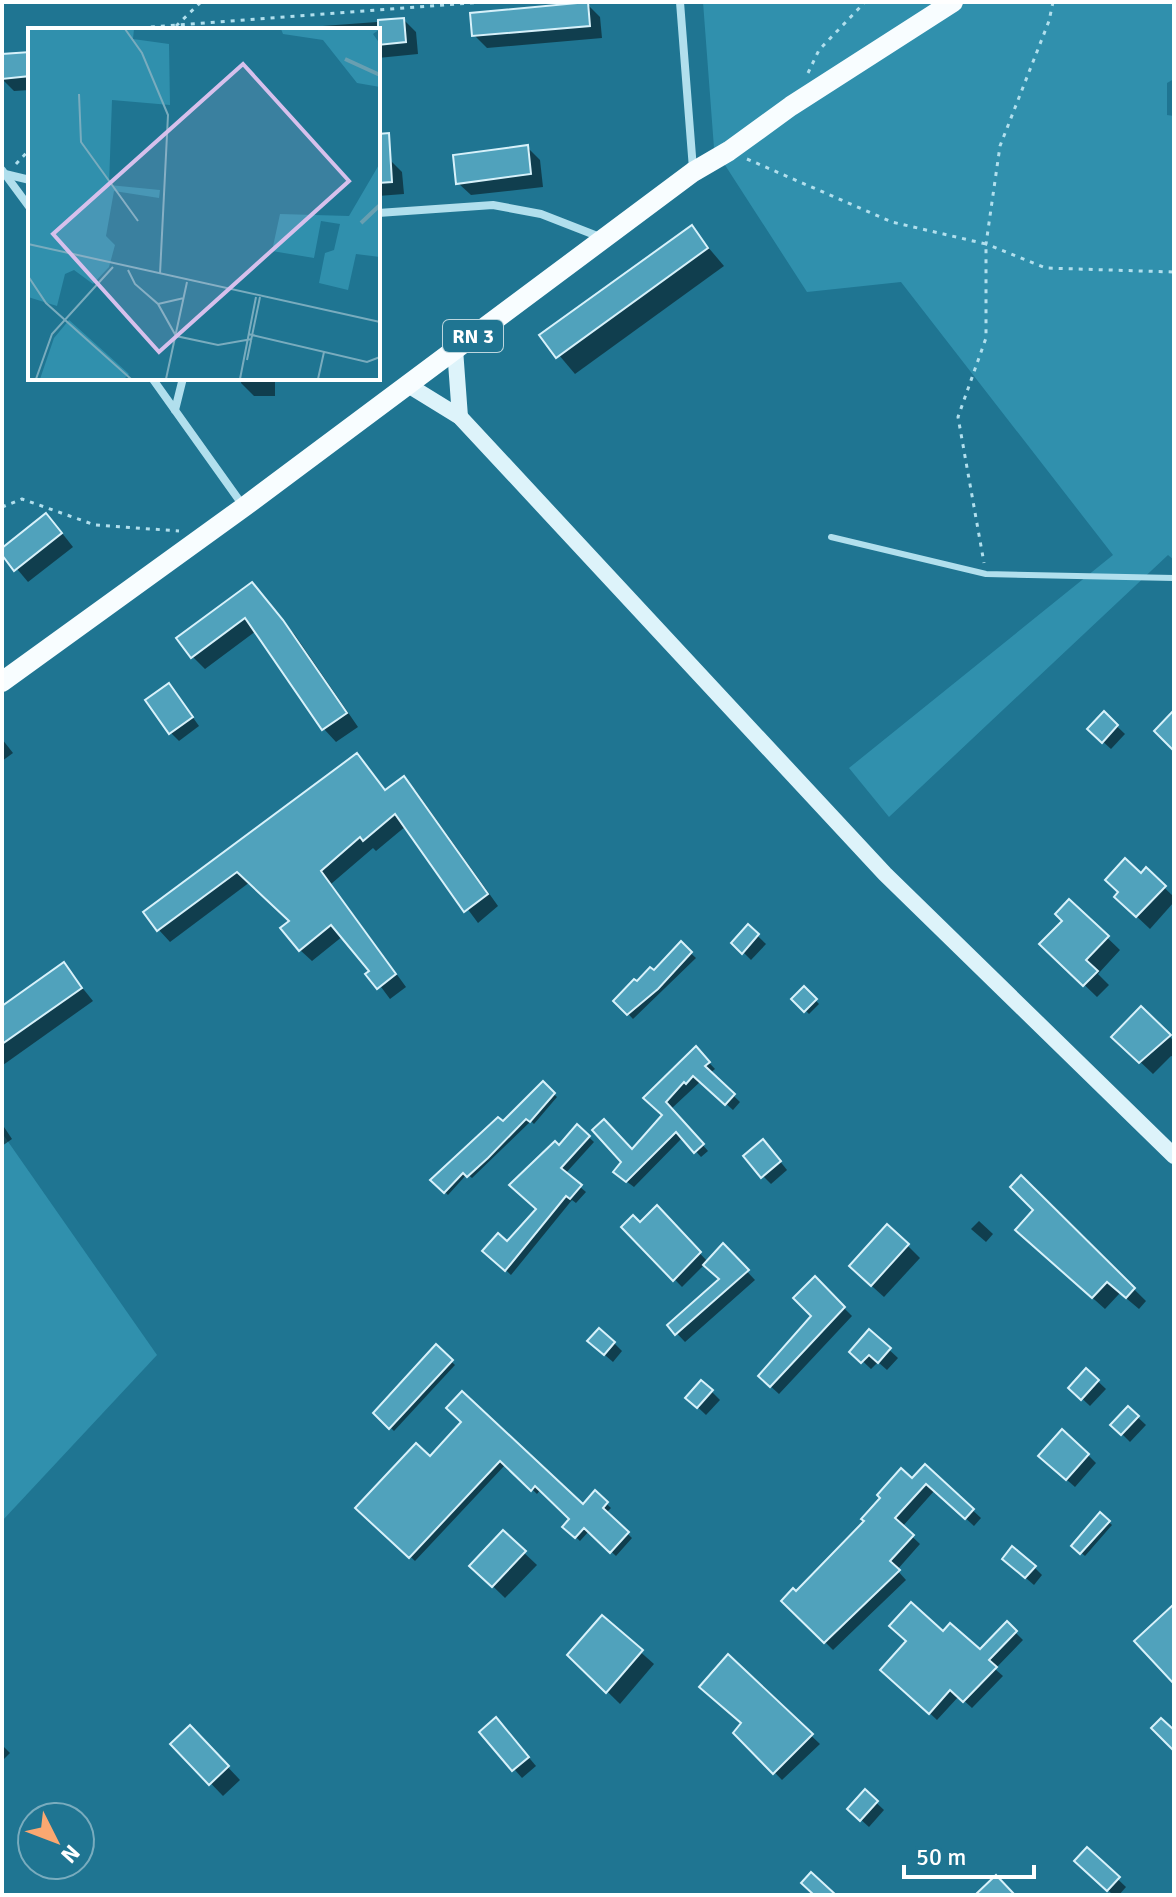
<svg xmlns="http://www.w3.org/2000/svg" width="1176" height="1897" font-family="Signika,sans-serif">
  <rect width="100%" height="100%" fill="#1f7592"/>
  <g fill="#3090ad">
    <path d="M703,2H1174V79L1167,83V115L1174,116V560L1168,555L889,817L849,768L1113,555L901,282L807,292L714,148Z"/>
    <path d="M2,1133L157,1355L2,1521Z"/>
  </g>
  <g fill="#0007">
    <path d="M587,4L600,17L602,38L487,48L474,35Z"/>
    <path d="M404,20L416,32L418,54L378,58V30H309V27Z"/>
    <path d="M30,53V90L14,91L2,79V56Z"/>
    <path d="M527,147L540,160L543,187L471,195L458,183Z"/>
    <path d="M390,160L402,172L404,194L378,196V161Z"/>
    <path d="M691,227L724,266L575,374L542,335Z"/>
    <path d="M242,378H275V396H254L241,383Z"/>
    <path d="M58,528L73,547L28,582L2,551Z"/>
    <path d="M264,598L295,635L358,727L336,742L324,729L256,631L205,669L192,656Z"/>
    <path d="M176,694L199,726L179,741L171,733Z"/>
    <path d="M1104,714L1125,734L1111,749L1089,729Z"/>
    <path d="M2,739L13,753L2,761Z"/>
    <path d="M357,755L386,791L404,779L416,791L498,906L478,923L406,826L376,851L373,848L331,884L406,987L390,999L343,936L312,961L300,950L292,921L250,882L170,942L159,930Z"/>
    <path d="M1146,870L1174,897V902L1150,929L1116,897Z"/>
    <path d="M1070,902L1120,950L1098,974L1109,985L1097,997L1042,944L1064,921Z"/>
    <path d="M748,927L766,944L751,960L734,943Z"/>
    <path d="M681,944L696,958L633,1019L616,1001L654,973Z"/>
    <path d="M64,965L93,1001L3,1065L2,1008Z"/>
    <path d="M805,989L819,1004L809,1014L794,999Z"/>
    <path d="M1141,1009L1174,1041V1057L1171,1056L1153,1074L1114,1037Z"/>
    <path d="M696,1049L715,1069L710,1073L740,1102L733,1110L701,1081L671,1109L708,1151L701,1157L683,1137L634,1187L622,1178L632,1151L664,1116L646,1098Z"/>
    <path d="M543,1084L557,1097L534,1124L531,1121L472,1178L467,1174L448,1195L433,1180L503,1124Z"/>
    <path d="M2,1124L12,1139L2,1146Z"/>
    <path d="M578,1127L594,1142L565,1174L586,1192L576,1203L572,1200L511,1275L485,1251L507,1243L538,1210L559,1148Z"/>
    <path d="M771,1150L787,1170L771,1184L763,1176Z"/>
    <path d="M1021,1178L1146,1301L1139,1309L1120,1293L1105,1309L1030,1242L1036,1210Z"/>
    <path d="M657,1208L708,1262L723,1246L755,1280L685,1342L669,1325L722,1280L705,1264L682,1287L624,1227L640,1225Z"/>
    <path d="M979,1221L993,1234L986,1242L971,1229Z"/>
    <path d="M907,1245L920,1258L884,1297L864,1279Z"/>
    <path d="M815,1279L852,1316L779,1394L768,1384L813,1316Z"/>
    <path d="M870,1332L898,1358L887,1370L878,1362L871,1369L852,1351Z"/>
    <path d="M614,1343L622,1351L613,1362L598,1349Z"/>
    <path d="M436,1347L455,1365L394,1431L375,1413Z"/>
    <path d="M1087,1371L1106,1389L1090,1406L1071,1388Z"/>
    <path d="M702,1382L720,1400L706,1415L688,1398Z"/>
    <path d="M1129,1409L1146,1425L1130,1442L1113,1425Z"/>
    <path d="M463,1422L583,1507L595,1493L611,1508L606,1513L632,1538L616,1556L589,1531L580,1541L565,1527L572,1519L541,1489L537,1494L506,1464L415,1561L358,1507L430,1459Z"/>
    <path d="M1088,1455L1096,1463L1075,1487L1049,1464Z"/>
    <path d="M926,1467L981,1518L974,1526L935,1490L902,1527L920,1544L897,1570L906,1580L833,1650L784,1601L796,1594L867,1521L883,1498L912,1481Z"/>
    <path d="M1101,1515L1112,1525L1085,1556L1073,1546Z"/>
    <path d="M503,1533L537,1565L505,1598L472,1566Z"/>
    <path d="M1013,1567H1034L1042,1575L1034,1585Z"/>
    <path d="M602,1618L654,1664L620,1704L570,1655Z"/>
    <path d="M1007,1624L1023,1640L995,1669L1003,1676L972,1708L959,1696L937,1720L883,1669L943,1634L980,1652Z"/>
    <path d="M728,1657L820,1744L782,1780L736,1733L743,1724Z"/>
    <path d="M190,1727L240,1780L223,1796L173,1744Z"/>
    <path d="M504,1728L536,1766L522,1778L482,1732Z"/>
    <path d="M2,1745L10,1753L2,1761Z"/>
    <path d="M865,1792L884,1810L869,1827L849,1809Z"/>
    <path d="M1087,1850L1126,1887L1119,1895H1113L1077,1860Z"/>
  </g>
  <g fill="#50a2bc" stroke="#d7f1fa" stroke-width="2">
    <path d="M588,2L590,26L472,36L470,13Z"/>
    <path d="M404,18L406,42L378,45V20Z"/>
    <path d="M30,52V76L2,79V54Z"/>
    <path d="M389,133L392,182L378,183V134Z"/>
    <path d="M528,145L531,174L456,184L453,155Z"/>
    <path d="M692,225L708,248L556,358L539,335Z"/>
    <path d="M46,513L62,533L14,571L2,555V548Z"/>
    <path d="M252,582L283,620L347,713L322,730L245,618L191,658L176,638Z"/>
    <path d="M169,683L193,717L169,734L145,700Z"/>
    <path d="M1174,710V751L1154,731Z"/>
    <path d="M1104,711L1118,725L1102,743L1087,729Z"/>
    <path d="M357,753L385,790L404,776L488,894L464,912L395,814L363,841L360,837L321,871L396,974L377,989L365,974L369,971L331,925L299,951L280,928L289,921L237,872L157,931L143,912Z"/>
    <path d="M1125,858L1141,873L1146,867L1166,886L1136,917L1114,897L1118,892L1105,880Z"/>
    <path d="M1069,899L1109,936L1086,960L1098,971L1083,986L1039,944L1062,921L1055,914Z"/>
    <path d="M748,924L759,934L742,954L731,943Z"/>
    <path d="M681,941L692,952L658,989L627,1015L613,1001L634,979L637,981L650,967L654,970Z"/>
    <path d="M64,962L82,988L2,1044V1006Z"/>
    <path d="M804,986L817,999L804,1012L791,999Z"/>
    <path d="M1141,1006L1171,1035L1139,1063L1111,1037Z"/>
    <path d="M696,1046L710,1062L705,1066L735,1094L725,1105L693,1076L686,1084L684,1082L666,1102L704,1144L694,1153L676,1132L626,1182L613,1172L621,1162L592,1130L604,1119L632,1149L662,1115L643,1098Z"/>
    <path d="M543,1081L555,1093L530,1122L526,1119L488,1158L467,1177L463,1173L444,1193L430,1180L498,1117L503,1121Z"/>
    <path d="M577,1124L590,1136L561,1168L582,1185L570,1199L566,1196L505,1271L482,1251L498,1233L507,1241L536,1209L509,1185L555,1141L559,1145Z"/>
    <path d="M763,1139L781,1161L761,1178L743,1156Z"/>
    <path d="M1021,1175L1135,1288L1126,1298L1107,1282L1092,1298L1015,1230L1033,1210L1010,1187Z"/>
    <path d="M657,1205L701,1252L673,1281L621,1227L633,1215L640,1222Z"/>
    <path d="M887,1224L909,1244L871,1286L849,1266Z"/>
    <path d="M723,1243L749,1270L675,1335L667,1325L719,1279L703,1265Z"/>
    <path d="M815,1276L845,1307L770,1387L758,1376L811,1316L793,1298Z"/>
    <path d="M599,1328L615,1342L604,1355L587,1341Z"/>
    <path d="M869,1329L891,1348L878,1363L869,1355L861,1363L849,1352Z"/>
    <path d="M436,1344L453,1360L389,1429L373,1413Z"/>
    <path d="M1086,1368L1099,1380L1081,1400L1068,1388Z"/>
    <path d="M701,1380L713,1390L697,1408L685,1398Z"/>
    <path d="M462,1391L583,1504L595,1490L608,1502L603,1508L629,1532L610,1553L584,1528L575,1538L562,1527L569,1519L535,1486L531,1491L500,1461L409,1558L355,1508L416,1443L430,1456L461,1422L446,1408Z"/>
    <path d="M1128,1406L1139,1416L1121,1435L1110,1425Z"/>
    <path d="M1062,1429L1089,1454L1066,1480L1038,1456Z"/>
    <path d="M925,1464L974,1509L965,1519L926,1484L895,1518L914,1535L890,1561L900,1570L824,1643L781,1601L793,1588L796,1591L864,1521L861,1519L880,1498L877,1495L901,1468L912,1478Z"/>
    <path d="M1100,1512L1110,1521L1080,1554L1071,1546Z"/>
    <path d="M503,1530L526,1551L492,1587L469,1566Z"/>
    <path d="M1012,1546L1036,1566L1025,1578L1002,1559Z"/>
    <path d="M911,1602L943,1631L950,1623L980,1649L1007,1621L1017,1631L989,1660L997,1667L963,1702L950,1690L929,1714L880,1670L906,1641L889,1626Z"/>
    <path d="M1174,1604V1684L1134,1641Z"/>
    <path d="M602,1615L643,1650L606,1693L567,1655Z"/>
    <path d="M728,1654L813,1734L773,1774L733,1733L741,1723L699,1687Z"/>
    <path d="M496,1717L529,1757L512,1771L479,1732Z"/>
    <path d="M1161,1718L1174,1730V1751L1151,1728Z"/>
    <path d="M190,1725L229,1766L209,1785L170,1744Z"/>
    <path d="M865,1789L878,1801L860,1821L847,1809Z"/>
    <path d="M1087,1847L1120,1877L1107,1891L1074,1861Z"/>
    <path d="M811,1872L836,1895H814L801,1883Z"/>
    <path d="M996,1875L1015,1895H975Z"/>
  </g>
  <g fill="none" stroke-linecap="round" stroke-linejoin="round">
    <g stroke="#b1dfed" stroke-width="3" stroke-dasharray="4 6" stroke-linecap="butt">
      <path d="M1053,2L1049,21L1000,146L986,244L1046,268L1174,272"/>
      <path d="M176,26L201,2"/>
      <path d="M111,30L485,2"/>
      <path d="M808,73L819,50L865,2"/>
      <path d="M747,159L892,222L986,244V338L958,417L984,563"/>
      <path d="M16,164L30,149"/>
      <path d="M2,507L22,499L95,525L179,531"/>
    </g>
    <path stroke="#b1dfed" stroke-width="6" d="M831,537L986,574L1174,578"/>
    <g stroke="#b1dfed" stroke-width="8">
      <path d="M680,2L693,169"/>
      <path d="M2,170L30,208"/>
      <path d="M5,174L30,180"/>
      <path d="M378,213L493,205L541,214L600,237"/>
      <path d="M152,378L244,507"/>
      <path d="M175,410L183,378"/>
    </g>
    <g stroke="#ddf3fa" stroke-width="16">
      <path d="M455,349L460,417"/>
      <path d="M408,385L460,417L885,874L1174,1156"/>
    </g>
    <path stroke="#f8fdff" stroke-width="20" d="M2,682L244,507L693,172L729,151L791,106L953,2"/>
  </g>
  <g text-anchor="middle" stroke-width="8" stroke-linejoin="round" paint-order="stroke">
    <rect fill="#1f7592" stroke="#bcd6de" stroke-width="2" x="443" y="320" width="60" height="32" rx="6"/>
    <g font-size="20" font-weight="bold" fill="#fff">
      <text x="473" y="343">RN 3</text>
    </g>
  </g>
  <g transform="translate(28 28)">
    <rect width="352" height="352" fill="#1f7592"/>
    <path d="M0,1H106L105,11L141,16L142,77L84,72L81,157L132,162L131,170L86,163L78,208L87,217L81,239L65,256L46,242L37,246L29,278L0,269ZM253,1H352L345,6L352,16V59L329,55L295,12L255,6ZM352,135V229L328,226L320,262L291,255L297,225L306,222L312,196L293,193L286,230L244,223L252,186L321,188ZM41,292L101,346L96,351H12L26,310Z" fill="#3090ad"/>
    <path fill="none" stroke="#689fb1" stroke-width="4" d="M317,31L352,47M333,195L352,177"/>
    <path fill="none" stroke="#79acbe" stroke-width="2" d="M97,1L114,25L140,87L132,246M51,66L53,114L110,193M0,216L352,294M100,242L107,256L130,276L148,308L190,317L224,311M0,248L18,275L103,351M130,276L156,270M220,306L339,334L352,329M219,332L232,269M8,351L24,306L85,239M138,351L159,254M212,351L228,269M290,351L296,324"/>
    <path fill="#d7c0ec" fill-opacity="0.15" stroke="#d7c0ec" stroke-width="4" d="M215,36L321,153L131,324L25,206Z"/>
    <rect width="352" height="352" fill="none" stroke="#fff" stroke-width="4"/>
  </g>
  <rect width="1176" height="1897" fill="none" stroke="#ffffff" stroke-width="8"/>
  <g transform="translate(56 1841) rotate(132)"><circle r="38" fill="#1f7592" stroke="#79acbe" stroke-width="2"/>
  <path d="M0-6L14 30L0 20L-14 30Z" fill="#fba871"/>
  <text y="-12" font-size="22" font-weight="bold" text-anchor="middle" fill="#ffffff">N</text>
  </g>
  <path d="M904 1865v12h130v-12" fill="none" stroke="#ffffff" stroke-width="4"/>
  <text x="916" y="1865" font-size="24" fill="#ffffff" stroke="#1f7592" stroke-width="6" paint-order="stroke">50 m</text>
</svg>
